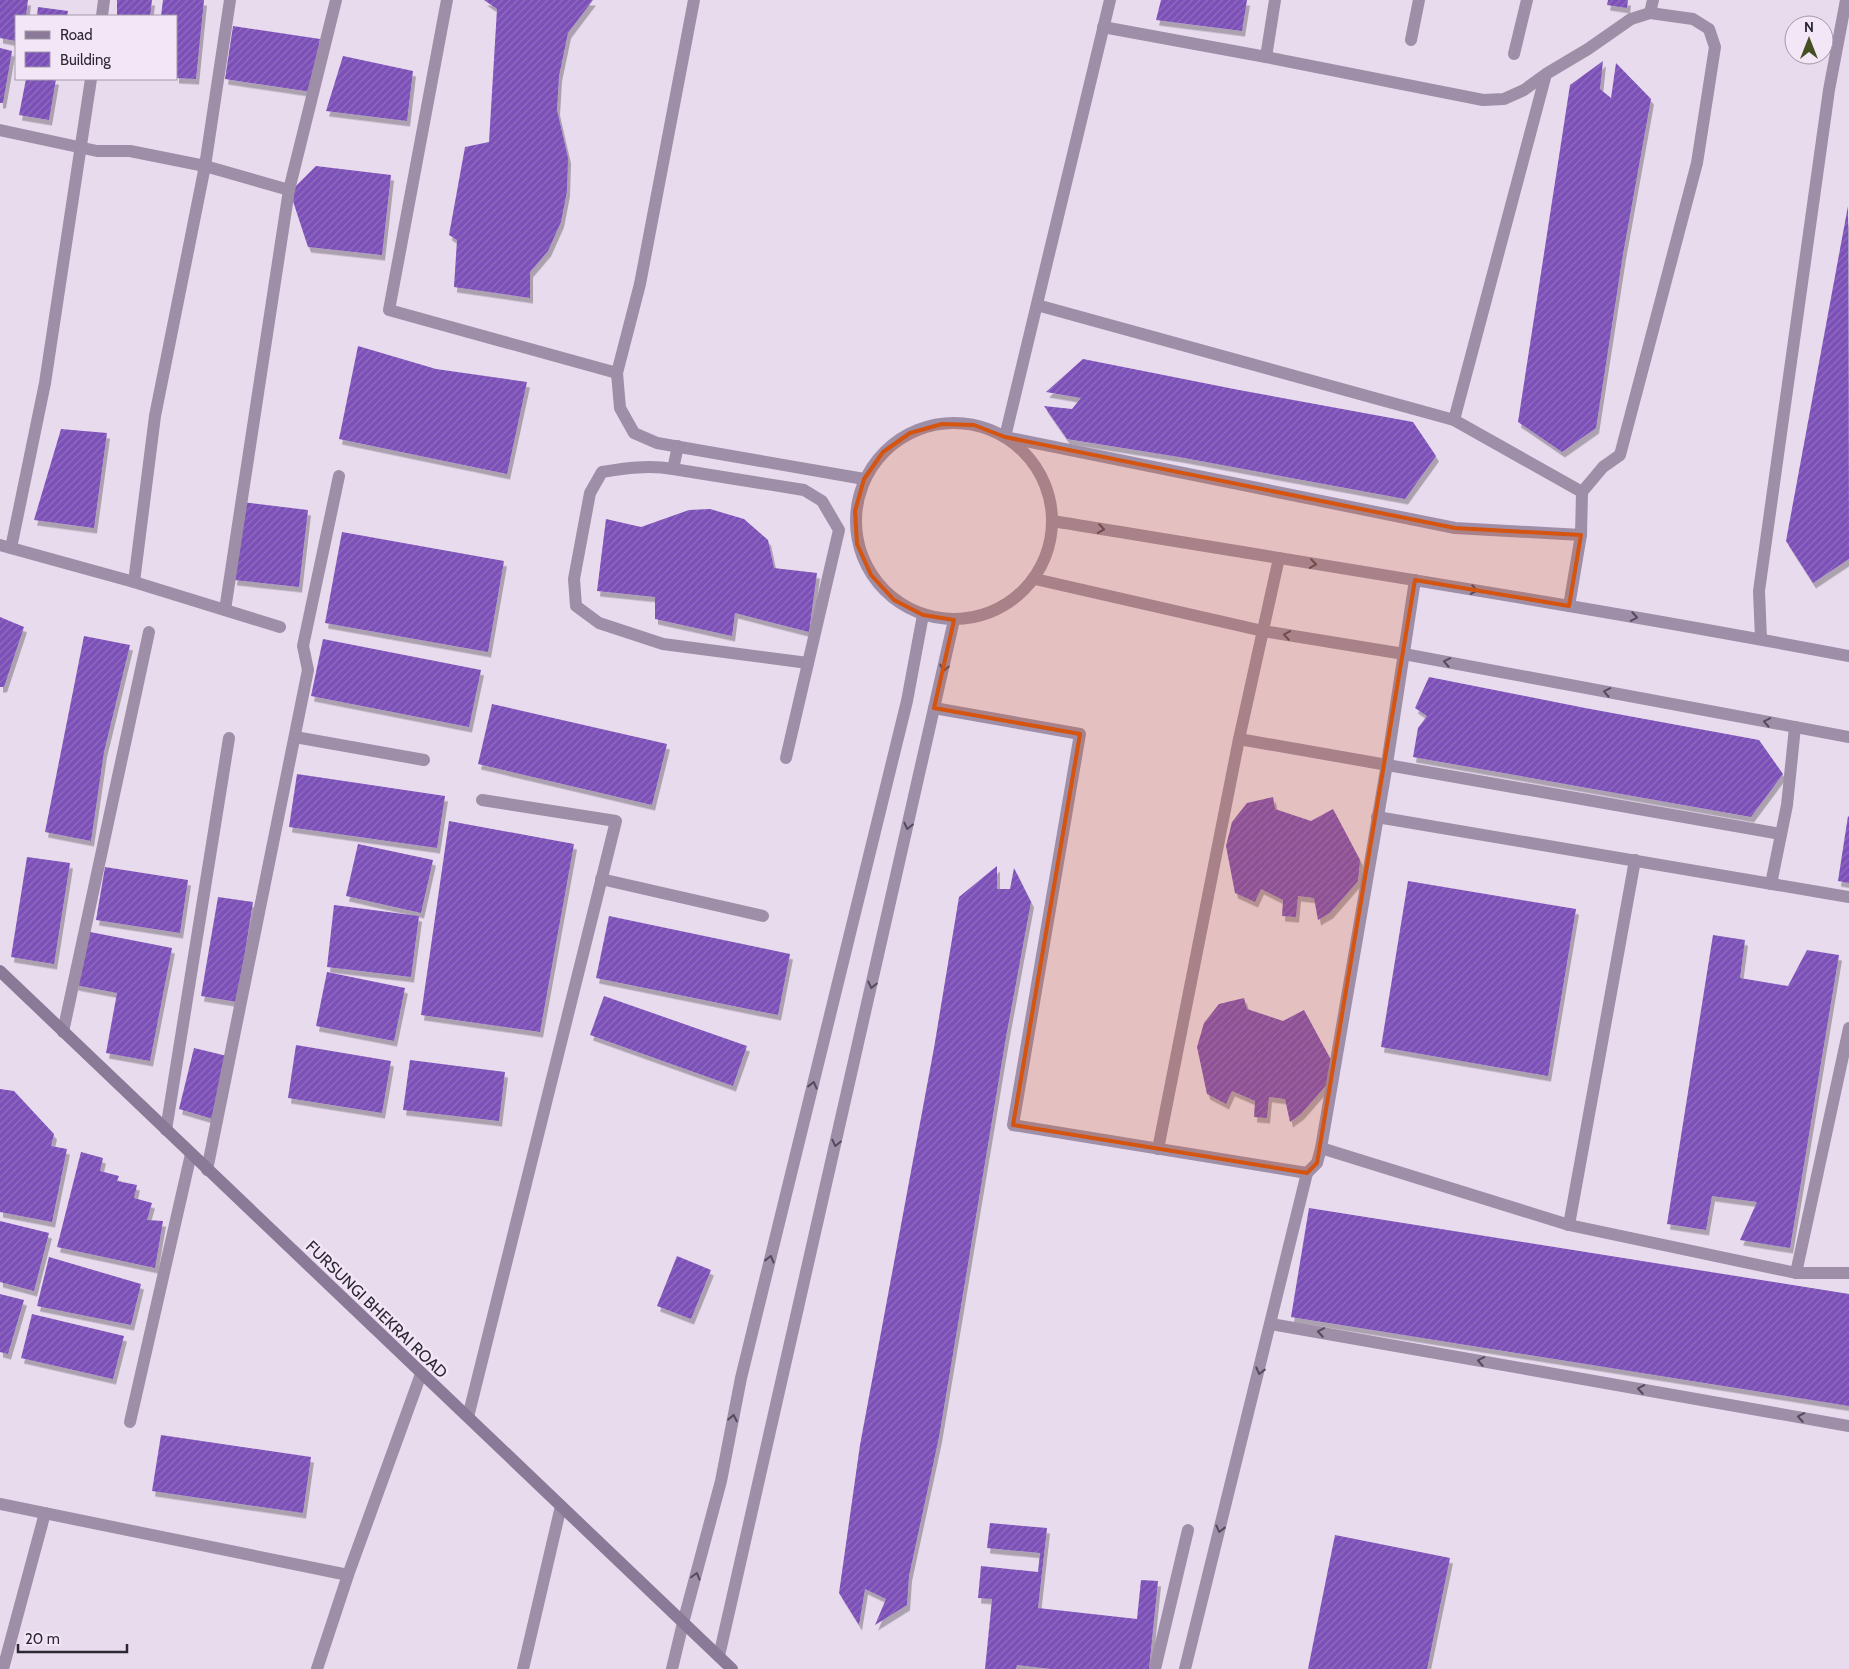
<svg xmlns="http://www.w3.org/2000/svg" width="1849" height="1669" font-family="Cabin,sans-serif">
  <defs>
    <pattern id="building-hatch" width="6" height="6" patternUnits="userSpaceOnUse" patternTransform="scale(1.25)"><rect width="6" height="6" fill="#7b4fb9"/><path d="M-1 1l2-2M0 6l6-6M5 7l2-2" fill="none" stroke="#9070bc"/></pattern>
    <filter id="shadow"><feDropShadow dx="3" dy="5.5" stdDeviation="0" flood-color="#0004"/></filter>
  </defs>
  <rect width="100%" height="100%" fill="#e9dbee"/>
  <g fill="url(#building-hatch)" filter="url(#shadow)">
    <path d="M0,0H28L26,16H16V41L0,38Z"/>
    <path d="M117,0H152L150,16H117Z"/>
    <path d="M163,0H204L196,79L176,78V16H161Z"/>
    <path d="M484,0H593L568,33L559,76L557,110L568,158L567,191L561,222L548,251L530,272V298L454,287L457,240L449,235L465,147L489,142L497,9Z"/>
    <path d="M1161,0H1247L1242,31L1156,20Z"/>
    <path d="M1608,0H1628L1627,8L1607,5Z"/>
    <path d="M38,7L68,11L67,16H37Z"/>
    <path d="M233,26L320,39L312,92L225,79Z"/>
    <path d="M0,48L12,51L3,103H0Z"/>
    <path d="M343,56L413,71L407,121L326,111Z"/>
    <path d="M1603,61L1600,89L1611,98L1616,63L1651,99L1623,254L1596,428L1562,452L1518,422L1570,85Z"/>
    <path d="M26,79H56L49,120L19,115Z"/>
    <path d="M316,166L391,175L382,255L308,247L290,192Z"/>
    <path d="M1848,206L1849,559L1813,583L1786,541Z"/>
    <path d="M358,346L436,369L527,382L507,474L339,439Z"/>
    <path d="M1083,359L1239,390L1413,422L1436,456L1405,499L1179,457L1067,439L1044,406L1072,409L1081,398L1046,392Z"/>
    <path d="M61,429L107,433L94,528L34,520Z"/>
    <path d="M242,502L308,510L299,587L234,580Z"/>
    <path d="M710,509L744,519L768,540L774,568L817,573L809,632L735,613L732,636L655,619V597L597,591L606,519L641,527L689,510Z"/>
    <path d="M342,532L504,561L488,652L325,623Z"/>
    <path d="M0,617L24,627L4,687H0Z"/>
    <path d="M84,636L130,645L104,752L91,841L45,832Z"/>
    <path d="M323,639L481,670L469,727L311,696Z"/>
    <path d="M1429,677L1585,708L1759,740L1783,774L1751,817L1413,757L1418,728L1427,716L1415,708Z"/>
    <path d="M492,704L667,744L652,805L478,764Z"/>
    <path d="M297,774L445,796L437,848L289,827Z"/>
    <path d="M1273,797L1275,809L1311,821L1333,809L1360,860L1358,881L1330,913L1318,920L1314,898L1298,896L1296,917L1282,916L1283,900L1261,889L1255,902L1235,893L1226,846L1232,822L1247,803Z"/>
    <path d="M1848,816L1849,817V883L1838,881Z"/>
    <path d="M449,821L574,844L540,1032L421,1015Z"/>
    <path d="M358,844L433,860L421,913L346,896Z"/>
    <path d="M27,857L70,863L54,964L11,957Z"/>
    <path d="M997,866V889H1010L1014,868L1031,902L1006,1037L939,1437L909,1576L907,1605L875,1625L886,1599L865,1589L859,1625L839,1593L860,1445L934,1048L959,897Z"/>
    <path d="M105,867L188,880L180,933L96,920Z"/>
    <path d="M1408,881L1576,909L1548,1076L1381,1047Z"/>
    <path d="M218,897L253,902L237,1002L201,996Z"/>
    <path d="M334,905L419,916L411,977L327,967Z"/>
    <path d="M609,916L790,954L778,1015L596,978Z"/>
    <path d="M85,931L172,948L150,1061L106,1053L117,993L75,985Z"/>
    <path d="M1713,935L1745,940L1740,978L1788,986L1807,950L1839,955L1790,1248L1740,1240L1757,1202L1712,1196L1706,1230L1667,1224Z"/>
    <path d="M327,972L405,988L394,1041L316,1026Z"/>
    <path d="M604,996L747,1046L733,1086L590,1035Z"/>
    <path d="M1244,998L1247,1009L1283,1021L1304,1010L1331,1060L1329,1082L1301,1114L1290,1122L1285,1099L1269,1097L1267,1118L1254,1117L1255,1101L1232,1091L1226,1104L1207,1094L1197,1047L1204,1023L1219,1004Z"/>
    <path d="M296,1045L391,1061L382,1113L288,1098Z"/>
    <path d="M194,1048L227,1056L213,1119L179,1109Z"/>
    <path d="M410,1060L505,1072L499,1121L403,1110Z"/>
    <path d="M0,1089L14,1091L54,1134L51,1146L67,1149L52,1222L0,1212Z"/>
    <path d="M81,1152L103,1158L100,1171L119,1176L117,1181L137,1185L134,1198L152,1203L147,1220L163,1221L155,1268L57,1247Z"/>
    <path d="M1309,1208L1849,1294V1406L1291,1317Z"/>
    <path d="M0,1221L49,1233L34,1291L0,1282Z"/>
    <path d="M677,1256L711,1270L691,1319L657,1306Z"/>
    <path d="M49,1257L141,1284L131,1325L37,1306Z"/>
    <path d="M0,1294L24,1300L8,1354L0,1352Z"/>
    <path d="M32,1314L124,1336L113,1379L21,1358Z"/>
    <path d="M161,1435L311,1457L303,1513L152,1491Z"/>
    <path d="M990,1523L1047,1528L1038,1608L1137,1619L1141,1580L1158,1581L1149,1669H1051L1017,1665L1016,1669H985L992,1599L978,1598L981,1566L1038,1572L1040,1553L987,1548Z"/>
    <path d="M1335,1535L1450,1558L1427,1669H1308Z"/>
  </g>
  <g fill="none" stroke-linecap="round" stroke-linejoin="round">
    <path stroke="#9e8ea8" stroke-width="12" d="M672,1669L683,1623"/>
    <g stroke="#9e8ea8" stroke-width="12">
      <path d="M447,0L389,310L617,373"/>
      <path d="M694,0L640,284L617,373L620,408L634,433L657,443L864,479"/>
      <path d="M1110,0L1005,437L1455,528L1581,535L1582,492"/>
      <path d="M1650,13L1653,0"/>
      <path d="M102,16L104,0"/>
      <path d="M1103,27L1266,57L1483,100L1504,99L1524,90L1546,74L1588,49L1631,19L1650,13L1693,19L1709,29L1715,47L1697,163L1620,455L1603,467L1582,492L1454,420L1546,74"/>
      <path d="M1411,40L1419,0"/>
      <path d="M1514,54L1527,0"/>
      <path d="M1266,57L1275,0"/>
      <path d="M0,130L97,151H130L205,166L289,190"/>
      <path d="M1037,305L1454,420"/>
      <circle cx="954" cy="521" r="98"/>
      <path d="M678,446L673,469C649,465 626,468 602,472L590,493L574,579L576,606L599,623L663,644L808,663"/>
      <path d="M673,469L804,490L822,501L839,530L786,758"/>
      <path d="M1053,521C1319,565 1585,606 1849,656"/>
      <path d="M0,545L134,582L280,627"/>
      <path d="M11,548L45,383L91,79"/>
      <path d="M1279,558L1239,739L1781,834"/>
      <path d="M1035,579L1263,631L1404,654L1849,737"/>
      <path d="M134,582L155,416L205,166L230,0"/>
      <path d="M1569,606L1581,535"/>
      <path d="M225,610L289,190L336,0"/>
      <path d="M1761,639L1759,591L1829,90L1846,0"/>
      <path d="M934,708L1080,734L1013,1125L1307,1173L1317,1163L1321,1148L1387,764L1415,580"/>
      <path d="M295,737L424,760"/>
      <path d="M1377,817L1849,897"/>
      <path d="M601,879L763,916"/>
      <path d="M1771,884L1787,805L1795,727"/>
      <path d="M63,1032L149,632"/>
      <path d="M166,1130L229,738"/>
      <path d="M1321,1148L1569,1225L1796,1273H1849"/>
      <path d="M1158,1149L1239,739"/>
      <path d="M207,1170L308,670L303,646L339,476"/>
      <path d="M1569,1225L1635,860"/>
      <path d="M1796,1273L1849,1028"/>
      <path d="M1271,1324L1849,1426"/>
      <path d="M468,1417L616,821L482,800"/>
      <path d="M130,1422L191,1154"/>
      <path d="M0,1504L348,1575"/>
      <path d="M683,1623L721,1481L741,1378L907,701L923,615"/>
      <path d="M719,1656L954,620"/>
      <path d="M3,1669L45,1513"/>
      <path d="M317,1669L348,1575L421,1374"/>
      <path d="M523,1669L561,1506"/>
      <path d="M1155,1669L1188,1530"/>
      <path d="M1185,1669L1307,1173"/>
    </g>
    <path stroke="#8a7a98" stroke-width="12" d="M0,971L732,1669"/>
  </g>
  <defs><path id="oneway-chevron" d="M-2-3.5L2.5 0L-2 3.5" fill="none" stroke-width="1.6" stroke-linecap="round" stroke-linejoin="round" transform="scale(1.25)"/></defs>
  <g stroke="#554b5c">
    <use href="#oneway-chevron" transform="translate(1101 529) rotate(9)"/>
    <use href="#oneway-chevron" transform="translate(1313 564) rotate(9)"/>
    <use href="#oneway-chevron" transform="translate(1474 590) rotate(9)"/>
    <use href="#oneway-chevron" transform="translate(1634 617) rotate(10)"/>
    <use href="#oneway-chevron" transform="translate(1287 635) rotate(-171)"/>
    <use href="#oneway-chevron" transform="translate(1447 662) rotate(-169)"/>
    <use href="#oneway-chevron" transform="translate(944 668) rotate(103)"/>
    <use href="#oneway-chevron" transform="translate(1607 692) rotate(-169)"/>
    <use href="#oneway-chevron" transform="translate(1767 722) rotate(-169)"/>
    <use href="#oneway-chevron" transform="translate(908 826) rotate(103)"/>
    <use href="#oneway-chevron" transform="translate(872 985) rotate(103)"/>
    <use href="#oneway-chevron" transform="translate(813 1085) rotate(-76)"/>
    <use href="#oneway-chevron" transform="translate(836 1143) rotate(103)"/>
    <use href="#oneway-chevron" transform="translate(770 1259) rotate(-76)"/>
    <use href="#oneway-chevron" transform="translate(1321 1332) rotate(-170)"/>
    <use href="#oneway-chevron" transform="translate(1481 1361) rotate(-170)"/>
    <use href="#oneway-chevron" transform="translate(1260 1371) rotate(104)"/>
    <use href="#oneway-chevron" transform="translate(1641 1389) rotate(-170)"/>
    <use href="#oneway-chevron" transform="translate(1801 1417) rotate(-170)"/>
    <use href="#oneway-chevron" transform="translate(733 1418) rotate(-79)"/>
    <use href="#oneway-chevron" transform="translate(1220 1529) rotate(104)"/>
    <use href="#oneway-chevron" transform="translate(696 1576) rotate(-75)"/>
  </g>
  <path fill="#d55410" fill-opacity="0.2" stroke="#d55410" stroke-width="4" stroke-linejoin="round" d="M942,424L974,425L1005,437L1455,528L1581,535L1569,606L1415,580L1317,1163L1307,1173L1013,1125L1080,734L934,708L954,620L923,615L894,600L871,575L857,544L855,511L864,479L883,452L910,433Z"/>
  <g text-anchor="middle" stroke-width="5" stroke-linejoin="round" paint-order="stroke">
    <g font-size="16" fill="#2d2733" stroke="#f2e6f7">
      <text transform="translate(377 1309) rotate(44)" y="6">FURSUNGI BHEKRAI ROAD</text>
    </g>
  </g>
  <rect x="15" y="15" width="162" height="65" fill="#f2e6f7" stroke="#a39aa9"/>
  <rect x="25" y="31" width="25" height="8" fill="#8a7a98" stroke="#a39aa9"/>
  <text x="60" y="40" font-size="15" fill="#2d2733">Road</text>
  <rect x="25" y="52" width="25" height="15" fill="url(#building-hatch)" stroke="#a39aa9"/>
  <text x="60" y="65" font-size="15" fill="#2d2733">Building</text>
  <g transform="translate(1809 40)"><circle r="24" fill="#f2e6f7" stroke="#a39aa9"/>
  <path d="M0-4L9 19L0 12L-9 19Z" fill="#455022"/>
  <text y="-8" font-size="14" font-weight="bold" text-anchor="middle" fill="#2d2733">N</text>
  </g>
  <path d="M18 1644v8h109v-8" fill="none" stroke="#2d2733" stroke-width="2.5"/>
  <text x="25" y="1644" font-size="15" fill="#2d2733" stroke="#f2e6f7" stroke-width="4" paint-order="stroke">20 m</text>
</svg>
